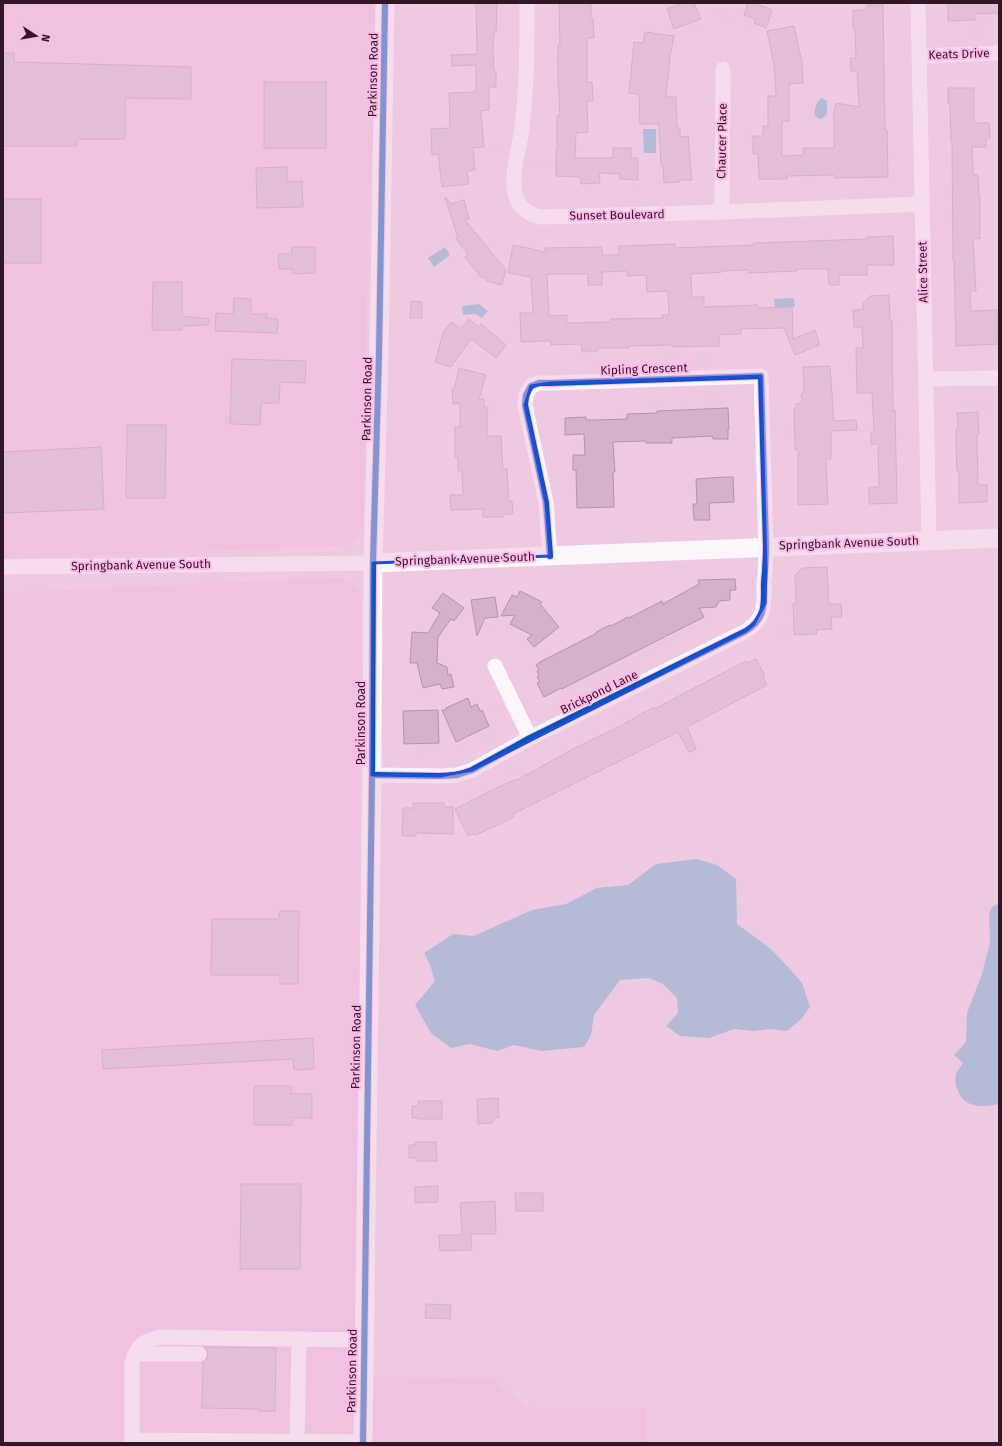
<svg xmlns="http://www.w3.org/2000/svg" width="1002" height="1446" font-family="'Fira Sans',sans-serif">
  <rect width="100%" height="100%" fill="#efc9e2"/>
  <g fill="#f3b8de">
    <path d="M3,3H377V76L369,190L363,522L359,536L352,542L347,545L332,546L3,559Z"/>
    <path d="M335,578H341L352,582L359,591L361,600L359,1151L356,1376L492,1379L529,1408L646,1409V1443H3V593Z"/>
  </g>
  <g fill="#70abc7">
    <path d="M822,98L827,101V114L823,118L820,119L815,116C813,111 817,100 822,98Z"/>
    <path d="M656,129V153H644L643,129Z"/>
    <path d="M445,247L450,255L434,267L428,258Z"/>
    <path d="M794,298L795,307L775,308L774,299Z"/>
    <path d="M479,304L488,311L482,318L476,314L463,315L462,306Z"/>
    <path d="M697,859L717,865L736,879L737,924L771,949L789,968L802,983L810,1007L801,1019L787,1031L770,1029L753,1031L734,1029L709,1038L680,1036L666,1026L678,1013L677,998L663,984L649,978L620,980L594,1015L591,1035L584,1047L542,1051L514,1045L497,1051L470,1044L451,1048L431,1033L415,1005L435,981L430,965L424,953L453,934L474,936L532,910L566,904L597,888L628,885L656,864Z"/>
    <path d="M999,903V1104C983,1108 963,1108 957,1089C955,1085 955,1078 956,1074C958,1070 961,1066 963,1063L954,1055L966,1042L967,1013L982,974L990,942L989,914L992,907Z"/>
  </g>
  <g fill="#d4b2c9" stroke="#b296a9" fill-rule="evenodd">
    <path d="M476,3H497L496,32H494L493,49L494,71L496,72V87H489V110L481,111L484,147L473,148L475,170L467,171L469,184L442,187L438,154L432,155L431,129L450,128L449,93L476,92V65L452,66L451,55L477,54Z"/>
    <path d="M559,3H591V19H593L594,38H587V82H592L593,101H587L588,132L576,133L575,158H613V148H631V158H638V180L620,179V174L599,173L600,183L581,184L580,177L556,176V150H557V116H560L558,78V45H560Z"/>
    <path d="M682,3H694L701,19L674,29L667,9Z"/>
    <path d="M748,3H760L759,5L772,10L766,28L754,23L755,19L744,15Z"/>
    <path d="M948,3H999V13L974,14L975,20L948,21Z"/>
    <path d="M867,5H883L885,130H887L888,177L834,178V175L787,176V179H759L758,154H753V136H763V126H768V96H776L774,65L767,31L794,26L802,62L803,83L789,84V121H782V156L803,155V148H834V117H833L836,103L859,107L857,71H851L850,58H856L855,29H853V10H867Z"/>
    <path d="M645,32L674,36L670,56L666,97H676L677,128H680V137L688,136L692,180H679V182L664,183L663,166H661L659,124H640L639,94L629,93L634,42L643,43Z"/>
    <path d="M3,53H14V62L191,67V99L125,98V139H77L76,146H3Z"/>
    <rect x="264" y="82" width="62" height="66"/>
    <path d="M948,88H974V123H989L990,138L986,139V147H972L973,175H978L979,195H980V239L973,238L976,291H970L971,311L997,310L999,344L956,346L954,261H953L952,141H951L950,104H948Z"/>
    <path d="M287,167V182L302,181L303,207L257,208L256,168Z"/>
    <path d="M445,197L451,204L464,200L469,219L465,220L506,270L502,285L486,281L487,279L481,277L465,257L468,254L456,239L458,238Z"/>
    <rect x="3" y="199" width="38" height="64"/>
    <path d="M893,236L894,265H867V275H839V285H829L828,269H797V271L748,273V270L721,271L722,272L691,274L692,297H704V307L758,305V308L792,307L793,339L815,330L819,341V345L795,355L784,328L741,329V334L719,335V346L673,347V345L629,346V348H598V351H582L581,344L551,345V341L521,342L520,313H533L531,277L508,273L513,245L545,252V248L602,247V255H619V246L675,244V248L754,245V243L867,239V237ZM627,271V276L646,275L647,292L668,291L669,315H662V318L611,319V322L567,323V315L549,316L547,274H588V285H602V272Z"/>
    <path d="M292,247H315V273L293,274V269H279L278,254H292Z"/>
    <path d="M153,282H182V316L209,319L208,325L182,326V330H152Z"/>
    <path d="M889,295L890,320H892L893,411L895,410L897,503L869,504V487H879L878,444H871V432H874L872,393H857L856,348H863L862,327H854L853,310L863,309V303L870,296Z"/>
    <path d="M234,298L251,299V314H267L266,318L278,319L277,333L215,331L216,313L233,314Z"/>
    <path d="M411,301L422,302V318H410Z"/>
    <path d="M469,319L479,327L481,324L506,345L496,358L471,339L451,367L435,362L443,333L451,322L461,329Z"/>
    <path d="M232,359L306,361L305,383L280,382L279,403H261L260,425L230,424Z"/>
    <path d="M830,366L834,421L856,420L857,430L831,431V459H826L828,504L798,505V450H795L794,408H796V404L802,403L801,394L804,393L803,367Z"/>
    <path d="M459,368L486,375L479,399H484V407H487V436H501L503,469H507L509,501H512L513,514H505L503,517H483V509L451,510L450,495H463L462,471H458V457H455V427H460V403L453,404L452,389H454Z"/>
    <path d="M728,408L729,429H728V439H713V436L672,438V443H646V441L613,442L615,472H613L614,507L577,508L576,470H573V455H585L584,434L565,435V418L586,417V420H595L627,419V414L657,413V411Z"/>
    <path d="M978,412L979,434H977L978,485H987V502L959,503V471H957L956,449V429H958L957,413Z"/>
    <path d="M127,425H166L165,498H126Z"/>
    <path d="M101,447L104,509L3,513V452Z"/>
    <path d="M725,477H733L734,502L709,503L710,520H694L693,504H697L696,479Z"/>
    <path d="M827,567L829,604H841L842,617H831L832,629L816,630L817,634L794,635L793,604L796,603L795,575L802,568Z"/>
    <path d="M735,579L736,590H730V600L719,601L716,607L699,608L704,617L562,689L561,688L544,697L537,683L540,682L537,677L539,676L537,671L539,670L536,665L540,662L597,633L596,632L610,625L611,626L628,617L629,618L662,601L663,604L699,584L698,580Z"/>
    <path d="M520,591L542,602L540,604L559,627L534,647L527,639L532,635L510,624L515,615L501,616L512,595L517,597Z"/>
    <path d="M443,593L464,608L454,621L451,619L438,637L437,663L447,667L448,675L451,674L454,687L442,689L440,684L423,688L417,663H410L412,632L428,633L440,613L432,608Z"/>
    <path d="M495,597L498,617L485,618L477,636L471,600Z"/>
    <path d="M756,659L765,676L763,677L767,685L687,727L696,749L689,752L678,732L533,804L513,814L515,816L502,823L476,835L471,834L468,836L455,809L492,790L514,780L515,781L573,749L620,726L641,714L654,707V709L746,661L747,663Z"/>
    <path d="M468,698L471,707L477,704L480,711L482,710L489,726L456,742L442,710H446V708Z"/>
    <path d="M438,710L439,743L404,744L403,711Z"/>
    <path d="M413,803H444V807H453V834L416,833V836H402L403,808H413Z"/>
    <path d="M280,911H299L298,984H280L279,975H211L212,919H279Z"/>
    <path d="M313,1038L314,1069L294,1070L293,1059L103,1069L102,1050Z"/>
    <path d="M254,1086H291V1094H312V1118H292V1125H254Z"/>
    <path d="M498,1098L499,1118H493V1123L478,1124L477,1099Z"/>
    <path d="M418,1101H442V1119H418V1118H412V1106H418Z"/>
    <path d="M415,1142H436L437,1161H417V1158H409V1145H415Z"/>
    <path d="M241,1184H301L300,1269H240Z"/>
    <path d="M438,1186V1202L415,1203V1187Z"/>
    <path d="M515,1193H543V1211H516Z"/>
    <path d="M495,1201L496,1234H471L472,1250L440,1251L439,1235H461L462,1233L460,1203Z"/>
    <path d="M426,1304L451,1305L450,1319L425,1318Z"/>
    <path d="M204,1347L276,1348L275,1411H259L260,1409L202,1408L203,1362L207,1359L208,1354L207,1350Z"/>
  </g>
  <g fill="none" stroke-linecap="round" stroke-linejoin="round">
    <g stroke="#d8cdd4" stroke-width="2.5" stroke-dasharray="1 3" stroke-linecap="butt">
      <path d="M719,12L733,19"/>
      <path d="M752,25L761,29"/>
      <path d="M688,26L692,29L700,28"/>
      <path d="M976,37V16L991,15"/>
      <path d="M555,48L556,68"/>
      <path d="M773,69L772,72L774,86"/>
      <path d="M556,81L558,100"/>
      <path d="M764,117L765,109L766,107"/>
      <path d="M751,142V130"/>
      <path d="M464,147V150L503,147"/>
      <path d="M533,164L555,165"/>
      <path d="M621,180L635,185"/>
      <path d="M776,181L794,180"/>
      <path d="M951,214V223"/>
      <path d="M894,327L899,326V319"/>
      <path d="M548,349L553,348L554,346"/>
      <path d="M637,350L646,349V347"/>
      <path d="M667,351H676V349"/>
      <path d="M576,354L586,353"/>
      <path d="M704,362L703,351H707V348"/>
      <path d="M711,395V408"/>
      <path d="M680,408H687"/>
      <path d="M489,409L493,408V403"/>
      <path d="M652,409H662"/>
      <path d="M958,411V409H985"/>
      <path d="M623,412H633"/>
      <path d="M791,429L792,438H794"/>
      <path d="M795,461L796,468"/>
      <path d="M3,517L62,515V512"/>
      <path d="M785,608L789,613H799"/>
      <path d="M485,620V624L492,626"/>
      <path d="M510,620L507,627L513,630"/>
      <path d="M783,630V637L813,636"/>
      <path d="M666,636L667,640L675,637"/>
      <path d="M650,649L658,645L656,642"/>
      <path d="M632,654L634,658L641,654"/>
      <path d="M617,668L623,664L622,659"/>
      <path d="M602,670L608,683"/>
      <path d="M585,682L590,679L589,676"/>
      <path d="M568,693L573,688L572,685"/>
      <path d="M670,696L677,693L682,701"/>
      <path d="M484,712L498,706"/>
      <path d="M623,720L627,718L632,719L634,723"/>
      <path d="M481,736L486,733L491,744"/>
      <path d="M409,744L410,749L417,751"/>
      <path d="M461,744L469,741L467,737"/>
      <path d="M428,749H437V744"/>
      <path d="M509,764L518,783"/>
      <path d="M468,811L464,804L471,796"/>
      <path d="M215,977H280V987L315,988"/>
      <path d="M323,1078C316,1100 314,1111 325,1132"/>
      <path d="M280,1273H304"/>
      <path d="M304,1281L305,1193"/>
      <path d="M280,1305V1271"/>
      <path d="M277,1384H284"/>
    </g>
    <g stroke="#fdf7fb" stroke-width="15">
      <path d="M527,3C527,45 527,87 522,128C519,150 511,173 515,194C518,207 529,215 541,217L722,212L921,204"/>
      <path d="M918,3L929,540"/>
      <path d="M919,56L999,53"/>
      <path d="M722,212L723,69"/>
      <path d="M926,379L999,378"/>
      <path d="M3,567L373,563"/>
      <path d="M495,666L530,738"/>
      <path d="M372,775L440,776L457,775L472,770L530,738L746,631C766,618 764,605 764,584C765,572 766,559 766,546L761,376L550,383H539L531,386L526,395L525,405L546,503L550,556"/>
      <path d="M135,1354H199"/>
      <path d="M297,1441L299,1339"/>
      <path d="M363,1442L132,1440V1363C137,1345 143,1341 160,1337L364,1340"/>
    </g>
    <g stroke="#fdf7fb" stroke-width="19">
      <path d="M373,563L999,538"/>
      <path d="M363,1443L372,775L373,563L379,353L385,3"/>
    </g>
    <g stroke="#ffb9e6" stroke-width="8">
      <g id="cycleway">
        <path d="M372,775L440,776L457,775L472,770L530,738L746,631C766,618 764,605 764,584C765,572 766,559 766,546L761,376L550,383H539L531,386L526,395L525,405L546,503L550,556"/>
        <path d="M363,1443L372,775L373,563L379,353L385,3"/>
      </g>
    </g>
    <use href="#cycleway" stroke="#0057b8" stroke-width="6"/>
  </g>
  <path d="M0 0H1002V1446H0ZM761,376L766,570L765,603L754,624L746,631L472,770L440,776L372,775L373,563L550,556L546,503L525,405L531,386L550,383Z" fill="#efc9e2" fill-opacity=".55" fill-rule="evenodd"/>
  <path fill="none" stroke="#1d4ed8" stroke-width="3" stroke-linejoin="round" d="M761,376L766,570L765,603L754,624L746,631L472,770L440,776L372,775L373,563L550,556L546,503L525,405L531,386L550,383Z"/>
  <g text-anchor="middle" stroke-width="4" stroke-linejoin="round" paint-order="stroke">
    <g font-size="12" fill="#311829" stroke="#ffb9e6">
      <text transform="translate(959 54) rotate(-2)" y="4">Keats Drive</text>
      <text transform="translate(373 75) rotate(-89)" y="4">Parkinson Road</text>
      <text transform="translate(722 141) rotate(-89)" y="4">Chaucer Place</text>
      <text transform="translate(617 215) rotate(-1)" y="4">Sunset Boulevard</text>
      <text transform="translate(923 272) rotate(-91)" y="4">Alice Street</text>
      <text transform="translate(644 369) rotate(-2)" y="4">Kipling Crescent</text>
      <text transform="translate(367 399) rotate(-89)" y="4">Parkinson Road</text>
      <text transform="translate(849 543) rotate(-2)" y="4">Springbank Avenue South</text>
      <text transform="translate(465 559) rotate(-2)" y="4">Springbank Avenue South</text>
      <text transform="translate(141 565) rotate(-1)" y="4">Springbank Avenue South</text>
      <text transform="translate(599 692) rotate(-26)" y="4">Brickpond Lane</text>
      <text transform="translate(361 723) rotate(-90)" y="4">Parkinson Road</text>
      <text transform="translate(356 1047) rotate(-89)" y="4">Parkinson Road</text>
      <text transform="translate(352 1371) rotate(-89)" y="4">Parkinson Road</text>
    </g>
  </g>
  <rect width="1002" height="1446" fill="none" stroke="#311829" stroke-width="8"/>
  <g transform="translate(36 36) rotate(102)" stroke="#ffb9e6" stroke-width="3" paint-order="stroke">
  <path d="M0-3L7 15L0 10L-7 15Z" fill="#311829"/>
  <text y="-6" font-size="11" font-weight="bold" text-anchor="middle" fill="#311829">N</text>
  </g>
</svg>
